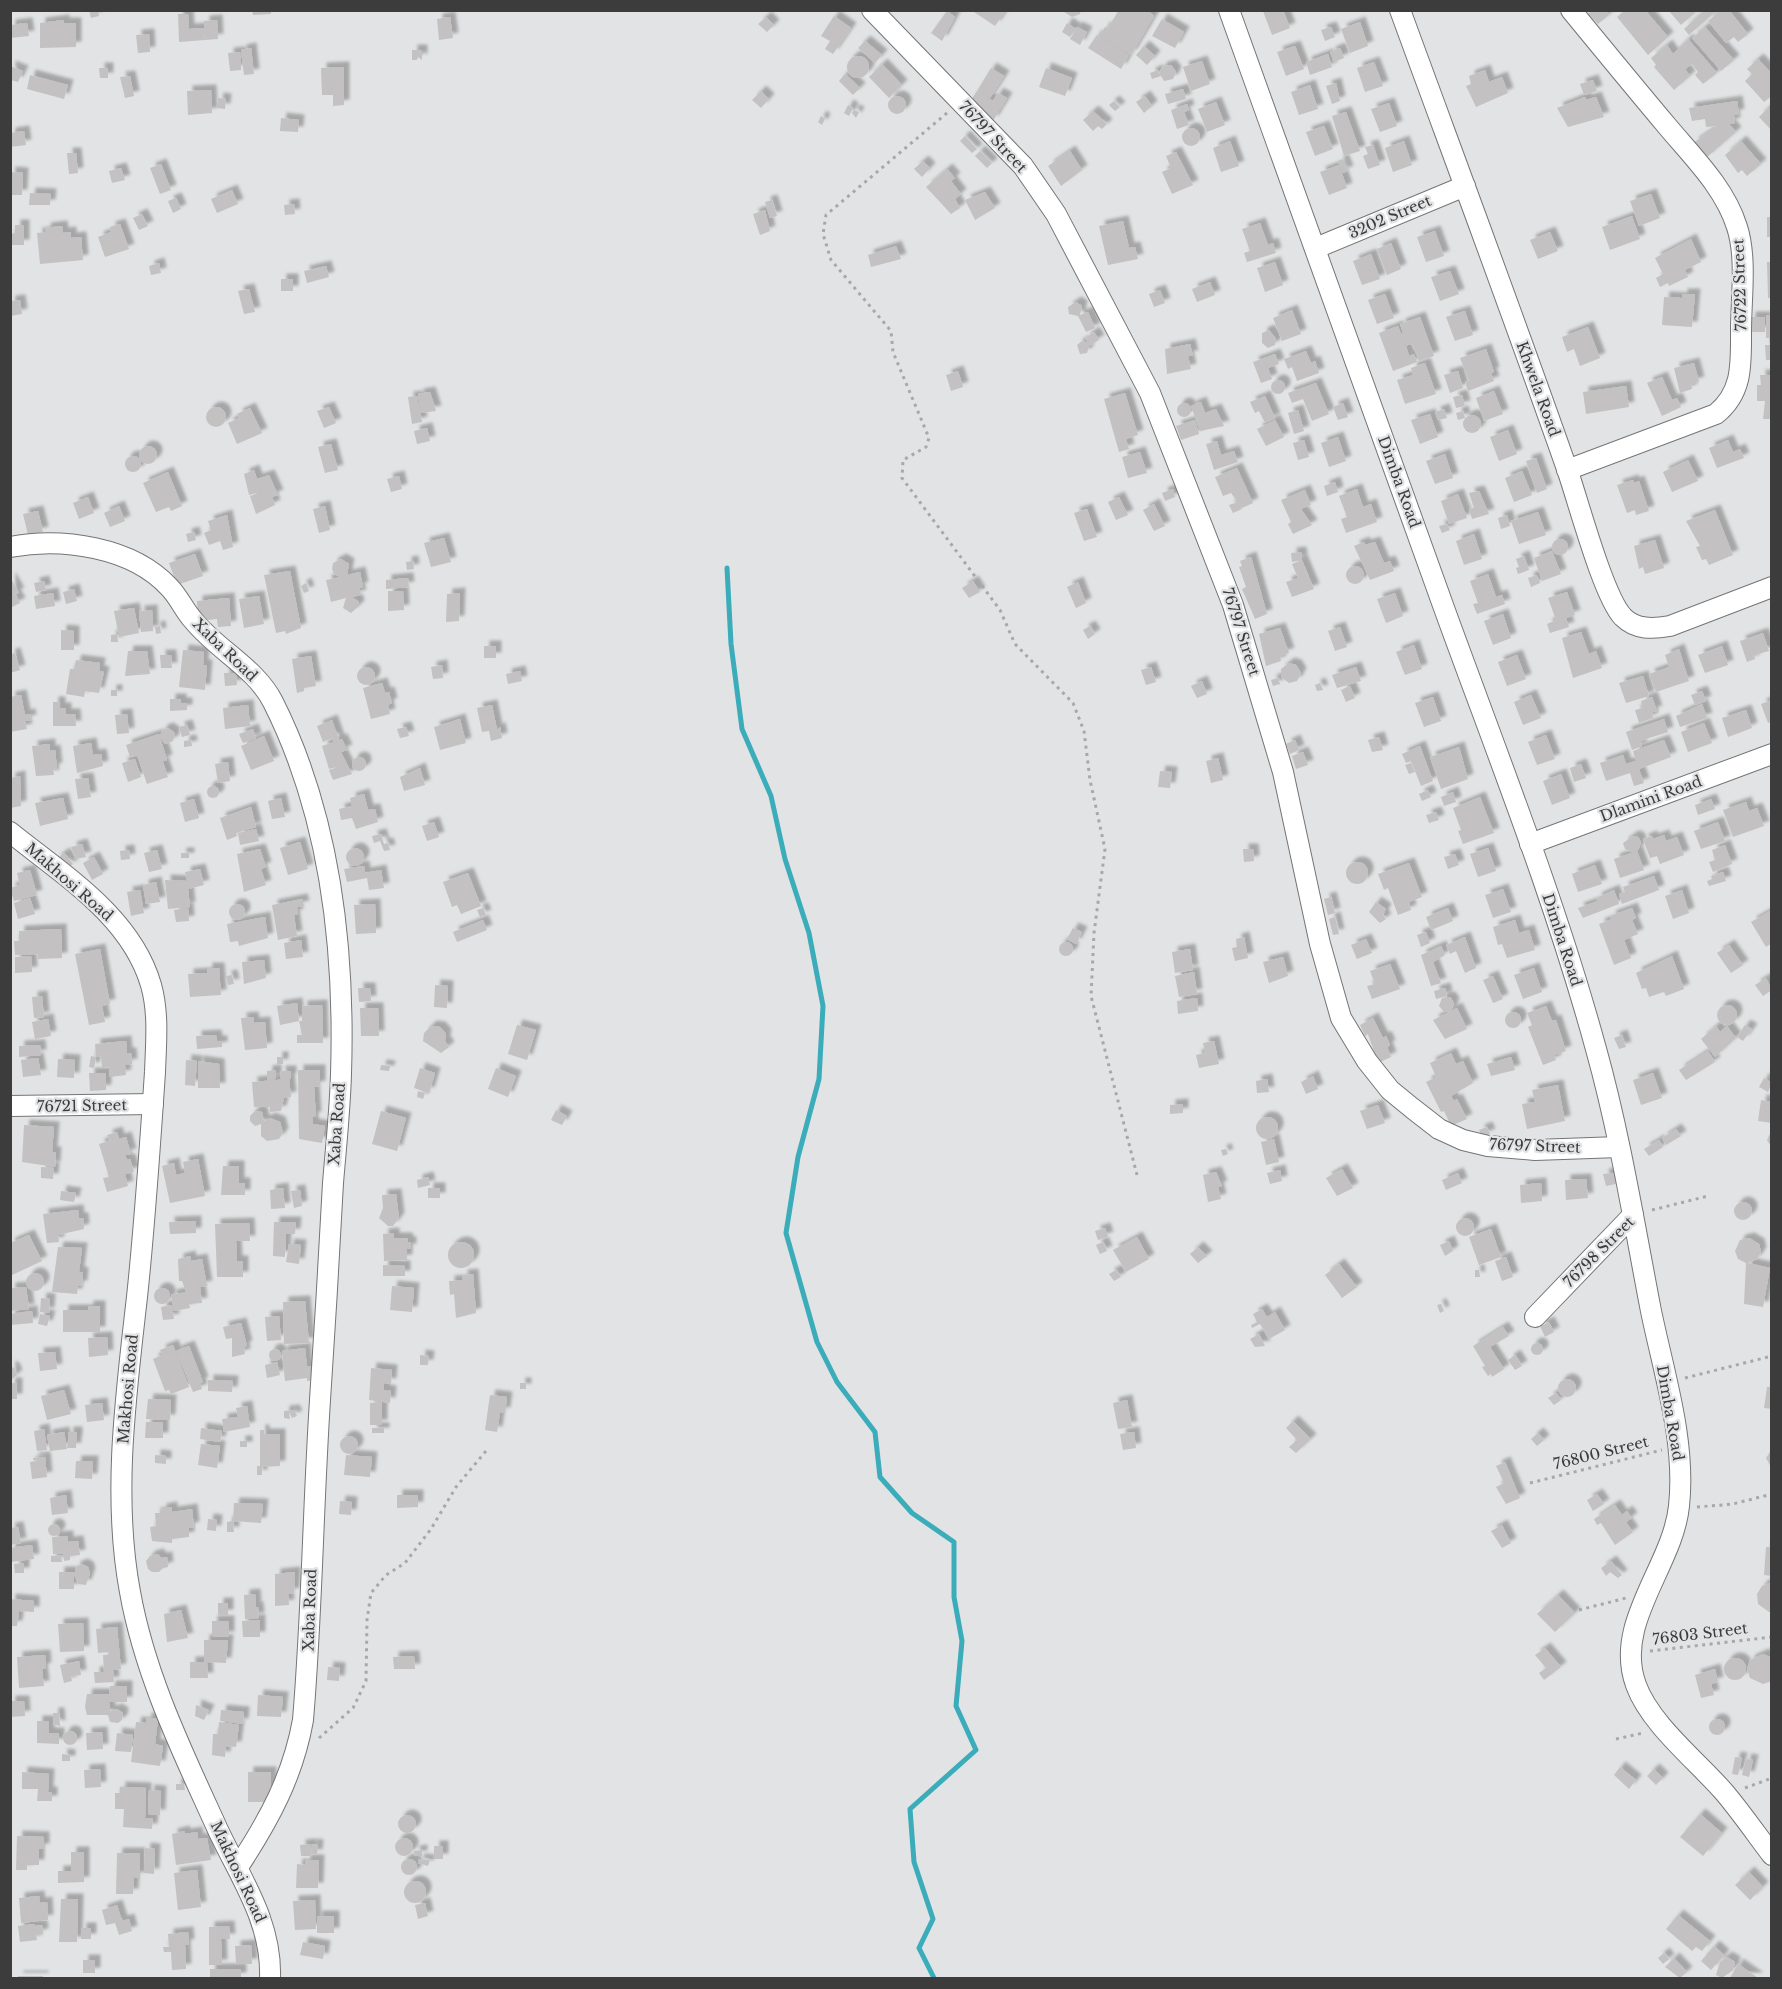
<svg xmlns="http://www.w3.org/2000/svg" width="1782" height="1989" font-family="'Libre Baskerville',serif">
  <defs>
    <filter id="shadow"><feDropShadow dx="5.5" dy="-5.5" stdDeviation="1.5" flood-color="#0004"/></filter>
  </defs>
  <rect width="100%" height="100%" fill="#e2e3e4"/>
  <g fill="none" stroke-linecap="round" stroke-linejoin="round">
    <path stroke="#3aacba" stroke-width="5" d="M727,568L731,644L742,729L771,796L785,859L809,933L823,1006L819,1079L798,1157L786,1233L817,1342L837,1382L875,1432L880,1477L912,1513L954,1542V1597L962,1641L956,1706L976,1750L910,1809L914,1862L933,1919L919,1948L934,1978"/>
  </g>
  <g fill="#c3c1c1" filter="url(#shadow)">
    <path d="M89,10H98L99,16L91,18Z"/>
    <path d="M252,10H271V14L253,15Z"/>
    <path d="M971,10H1006L995,26Z"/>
    <path d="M1061,10H1080V14L1072,17Z"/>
    <path d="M1119,10H1147L1154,16L1131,55L1100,36L1105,27L1108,28Z"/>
    <path d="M1283,10L1290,28L1272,35L1263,11Z"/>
    <path d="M1592,10H1605L1609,15L1598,24L1588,14Z"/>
    <path d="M1625,10H1645L1668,37L1648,55L1617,17Z"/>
    <path d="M1668,10H1698L1681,25Z"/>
    <path d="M1705,10L1715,12L1689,35L1684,29Z"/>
    <path d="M1721,10H1729L1748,34L1738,42L1734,37L1726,43L1708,21Z"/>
    <path d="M947,11L955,17L942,41L931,33Z"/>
    <path d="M178,14H188L189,29L204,28L205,40L179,42Z"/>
    <path d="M834,16L851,28L833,54L825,49L830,41L821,36Z"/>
    <path d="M450,17L453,38L439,40L437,19Z"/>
    <path d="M766,17L774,25L767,32L758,24Z"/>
    <path d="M1162,19L1184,32L1175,48L1152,36Z"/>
    <path d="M64,20V23H76V47L40,48V23Z"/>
    <path d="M217,20L218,39L205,40L204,21Z"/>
    <path d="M1360,22L1368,46L1350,53L1341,29Z"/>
    <path d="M27,23L29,36L10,38V25Z"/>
    <path d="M1067,23L1076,29L1070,37L1062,32Z"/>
    <path d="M1077,27L1087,32L1080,45L1070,39Z"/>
    <path d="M1331,27L1335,37L1325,41L1321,30Z"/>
    <path d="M1705,27L1734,60L1721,71L1692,38Z"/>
    <path d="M149,34L150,52L138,53L136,35Z"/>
    <path d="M1097,35L1129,55L1121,69L1088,48Z"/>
    <path d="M1688,39L1717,73L1703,84L1695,75L1698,72L1692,64L1685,69L1690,76L1674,90L1654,67L1656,65L1651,58L1667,45L1673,54Z"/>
    <path d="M865,41L882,55L875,63L858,48Z"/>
    <path d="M1144,46L1155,56L1147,65L1136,55Z"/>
    <path d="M1295,46L1304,69L1286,76L1277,52Z"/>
    <path d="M251,48L254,74L244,75L241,50Z"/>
    <path d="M1340,48L1344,58L1334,62L1330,52Z"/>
    <path d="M412,50H422V60L418,57L417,60H412Z"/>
    <path d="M240,52L241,70L230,71L228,53Z"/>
    <path d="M1328,54L1332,67L1310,75L1306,62Z"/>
    <circle cx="858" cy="67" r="11"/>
    <path d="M1758,59L1772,74V96L1764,102L1745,81L1752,74L1747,69Z"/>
    <path d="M1202,61L1210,84L1191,91L1183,67Z"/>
    <path d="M1374,62L1383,86L1365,92L1357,68Z"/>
    <path d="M882,64L902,85L889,98L869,77Z"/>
    <path d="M1171,65L1176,72L1173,79L1164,81L1161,76L1152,79L1150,73L1158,70L1159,74L1162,67Z"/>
    <path d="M10,66L23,71L18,82L11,80Z"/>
    <path d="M344,67V105L333,106V95H322L321,68Z"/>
    <path d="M99,68H108V78H100Z"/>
    <path d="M991,68L1004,76L990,98L977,91Z"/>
    <path d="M1046,68L1072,78L1065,96L1039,87Z"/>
    <path d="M1485,70L1489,82L1502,77L1508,93L1476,107L1466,86L1471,84L1469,76Z"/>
    <path d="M845,74L860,88L853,95L839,81Z"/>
    <path d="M30,75L68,85L64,99L27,89Z"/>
    <path d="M130,76L134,96L125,98L120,77Z"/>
    <path d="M1593,80L1597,91L1584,95L1580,84Z"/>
    <path d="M1336,83L1340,101L1332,104L1326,86Z"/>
    <path d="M1310,85L1318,109L1299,115L1291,92Z"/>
    <path d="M1183,89L1186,99L1168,104L1165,94Z"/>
    <path d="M211,90L212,113L188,115L187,91Z"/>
    <path d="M761,91L769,99L761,108L752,100Z"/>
    <path d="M977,91L993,101L998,93L1007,98L993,121L969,103Z"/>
    <path d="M1145,96L1152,106L1144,113L1136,102Z"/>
    <circle cx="897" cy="105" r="9"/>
    <path d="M1585,97L1586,100L1596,97L1604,117L1568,127L1557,108Z"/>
    <path d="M218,98L226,99L225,109L217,108Z"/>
    <path d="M1114,101L1120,107L1115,111L1109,105Z"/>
    <path d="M1737,101L1739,114L1734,115L1735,123L1729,124L1736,132L1706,158L1693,143L1718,126L1706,127L1705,119L1692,121L1689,108Z"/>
    <path d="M1216,102L1225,125L1207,132L1198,109Z"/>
    <path d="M1389,103L1397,126L1380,132L1371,109Z"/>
    <path d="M1187,104L1189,110L1184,112L1189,125L1177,129L1171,110Z"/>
    <path d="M848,105L853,108L849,116L844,113Z"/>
    <path d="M1768,108L1772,112V131L1759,117Z"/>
    <path d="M854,110L859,112L856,118L852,113Z"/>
    <path d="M1093,111L1107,124L1102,129L1098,126L1093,131L1083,120Z"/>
    <path d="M1346,112L1360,151L1344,156L1332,116Z"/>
    <path d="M821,116L825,119L822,125L818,122Z"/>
    <path d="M281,118L299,120L298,132L280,131Z"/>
    <path d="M1324,126L1333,149L1315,156L1306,132Z"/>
    <circle cx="1191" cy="137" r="9"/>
    <path d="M24,131L26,145L10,147V133Z"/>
    <path d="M965,136L977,149L972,153L960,141Z"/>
    <path d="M1230,141L1239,166L1221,172L1213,148Z"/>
    <path d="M1404,141L1412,165L1393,172L1385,148Z"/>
    <path d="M1741,141L1761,164L1747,176L1742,170L1738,173L1725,155Z"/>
    <path d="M1373,145L1380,165L1368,169L1363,156L1368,154L1365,147Z"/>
    <path d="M980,151L992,163L987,168L975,156Z"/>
    <path d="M1070,151L1082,170L1061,186L1048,166Z"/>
    <path d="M1176,152L1193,185L1172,194L1162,172L1171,168L1166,156Z"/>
    <path d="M67,153H76L78,173L69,174Z"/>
    <path d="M1343,159L1348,171L1343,173L1338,161Z"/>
    <path d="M923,161L930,168L922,177L914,169Z"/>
    <path d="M161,164L171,190L160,194L150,168Z"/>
    <path d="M1339,165L1347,188L1329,195L1320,172Z"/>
    <path d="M121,168L125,180L112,183L109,171Z"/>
    <path d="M947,169L955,178L951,181L961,194L955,199L960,208L951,214L926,187Z"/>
    <path d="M10,172L23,173L22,195H10Z"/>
    <path d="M232,190L238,204L217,213L211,199Z"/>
    <path d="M985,192L995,208L975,220L965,200Z"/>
    <path d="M30,193L51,194L50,205H29Z"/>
    <path d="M1651,194L1660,218L1639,226L1630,201Z"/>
    <path d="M176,198L181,209L173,213L168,201Z"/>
    <path d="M772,200L777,216L770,218L765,202Z"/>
    <path d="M294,204L295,214L285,215L284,205Z"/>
    <path d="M765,210L770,231L760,235L753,214Z"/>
    <path d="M142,214L148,226L139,230L133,218Z"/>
    <path d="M1632,216L1640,239L1610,250L1602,227Z"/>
    <rect x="1767" y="217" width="5" height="20"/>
    <path d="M1123,221L1129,248L1135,247L1138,259L1108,265L1099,226Z"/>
    <path d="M1260,223L1268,245L1273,243L1276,253L1247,262L1244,253L1250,251L1242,229Z"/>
    <path d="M120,224L129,249L105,257L98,237L111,232L110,227Z"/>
    <path d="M15,225H24V245H10V234L15,233Z"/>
    <path d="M62,226L63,233L71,232V238L81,237L83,260L40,264L37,233L46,232L45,228Z"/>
    <path d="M1435,231L1444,256L1426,262L1417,237Z"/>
    <path d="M1550,232L1558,251L1538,259L1530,240Z"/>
    <path d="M1691,239L1701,262L1685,270L1688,277L1669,286L1668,283L1660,287L1656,278L1663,274L1655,258Z"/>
    <path d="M1391,243L1401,269L1387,275L1377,249Z"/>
    <path d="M896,246L901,259L871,267L868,255Z"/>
    <path d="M1371,254L1380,279L1362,285L1353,261Z"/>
    <path d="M1275,262L1283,285L1265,292L1257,268Z"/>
    <path d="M1767,262H1772V298H1768Z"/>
    <path d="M159,263L161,273L151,275L149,266Z"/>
    <path d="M326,266L329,277L307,283L304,271Z"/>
    <path d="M1450,271L1459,294L1440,301L1431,277Z"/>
    <rect x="281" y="279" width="12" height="12"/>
    <path d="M1210,282L1215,295L1197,302L1192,289Z"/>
    <path d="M249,289L255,312L244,314L238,291Z"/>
    <path d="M1160,290L1165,303L1154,307L1149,294Z"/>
    <path d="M1385,294L1394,318L1377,324L1368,300Z"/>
    <path d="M1682,294H1695L1692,327L1662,325L1664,297L1682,298Z"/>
    <path d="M20,300L22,314L10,316V301Z"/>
    <path d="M1076,302L1082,306L1080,315L1088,312L1095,328L1086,332L1078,316L1069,314L1068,307Z"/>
    <path d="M1292,310L1301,334L1282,341L1273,318Z"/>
    <path d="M1465,311L1473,335L1455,341L1446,317Z"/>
    <path d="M1766,315H1772V360H1766L1765,345H1770L1769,338H1766Z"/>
    <path d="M1420,317L1434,356L1419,361L1412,344L1408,345L1406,346L1409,356L1414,354L1417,362L1393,371L1379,333L1398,326L1401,334L1403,333L1400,324Z"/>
    <rect x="1750" y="317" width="15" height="15"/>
    <path d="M1588,327L1600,358L1580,366L1574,349L1567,352L1562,337Z"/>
    <path d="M1269,330L1276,339L1275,345L1268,348L1262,343V333Z"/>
    <path d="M1094,332L1099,340L1089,346L1087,353L1080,354L1077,345L1082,341L1088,343L1085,338Z"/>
    <path d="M1190,344L1193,356H1188L1191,369L1167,374L1165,349Z"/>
    <path d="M1486,349L1494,372L1491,373L1494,381L1468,391L1465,382L1469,381L1460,358Z"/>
    <path d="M1306,351L1311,363L1315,361L1319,373L1297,381L1292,367L1288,369L1284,359Z"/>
    <path d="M1275,354L1279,364L1268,368L1272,379L1261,383L1253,362Z"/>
    <path d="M1425,363L1436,394L1405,404L1397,380L1413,375L1411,368Z"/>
    <path d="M1694,363L1699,382L1691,384L1692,389L1680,393L1674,368Z"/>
    <path d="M958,371L963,387L951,391L946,375Z"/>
    <path d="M1458,371L1463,388L1450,393L1444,375Z"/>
    <path d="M1760,375H1772V419H1763L1765,401H1757V385H1761Z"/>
    <path d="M1662,377L1672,400L1677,398L1681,407L1662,416L1647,383Z"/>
    <circle cx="1278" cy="387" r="7"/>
    <path d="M1316,383L1329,414L1312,421L1303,399L1292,403L1288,393Z"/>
    <path d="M1626,386L1629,407L1586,414L1583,392Z"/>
    <path d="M1494,391L1503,414L1484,421L1476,398Z"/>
    <path d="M430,392L436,411L421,413L418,394Z"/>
    <path d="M1125,393L1138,435L1126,439L1129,449L1119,452L1104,399Z"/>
    <path d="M1462,395L1465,406L1456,408L1453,397Z"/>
    <path d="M417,396L422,422L412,424L408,397Z"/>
    <path d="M1265,396L1275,418L1265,423L1259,411L1255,413L1250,402Z"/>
    <path d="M1201,402L1205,413L1216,409L1224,426L1200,431L1191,406Z"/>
    <path d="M1343,403L1348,417L1338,420L1333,407Z"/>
    <circle cx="1184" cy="410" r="7"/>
    <path d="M329,407L336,423L324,428L317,411Z"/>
    <circle cx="216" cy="417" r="10"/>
    <path d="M250,408L262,433L237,444L228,423L239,418L237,414Z"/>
    <path d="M1444,409L1447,418L1438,420L1435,412Z"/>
    <path d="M1298,410L1304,431L1294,434L1288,413Z"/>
    <path d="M1463,411L1465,418L1458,420L1456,413Z"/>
    <path d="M1430,414L1438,437L1420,444L1411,420Z"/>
    <circle cx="1472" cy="424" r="9"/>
    <path d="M1195,420L1199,434L1181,440L1176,426Z"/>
    <path d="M1275,420L1284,437L1266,446L1257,429Z"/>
    <path d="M427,428L430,441L417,444L414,431Z"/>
    <path d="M1508,430L1517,454L1499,461L1490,437Z"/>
    <path d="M1338,437L1346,461L1329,467L1321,443Z"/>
    <path d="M1304,440L1309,457L1298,460L1293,443Z"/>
    <path d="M1728,440L1733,452L1740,449L1744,458L1717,468L1709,448Z"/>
    <path d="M1217,441L1221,455L1234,451L1238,462L1214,470L1206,444Z"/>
    <path d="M331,444L338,470L325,473L318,447Z"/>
    <circle cx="148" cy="455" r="9"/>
    <path d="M1140,452L1147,473L1128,478L1122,457Z"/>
    <path d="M1445,454L1453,478L1435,484L1426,461Z"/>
    <circle cx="133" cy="464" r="8"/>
    <path d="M1536,458L1547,489L1537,493L1526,461Z"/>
    <path d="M1688,460L1698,481L1672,492L1663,472Z"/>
    <path d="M1237,468L1253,503L1242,508L1231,493L1223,496L1215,477Z"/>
    <path d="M254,470L257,479L269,475L278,495L272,497L275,505L256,514L250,496L263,491L249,495L244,474Z"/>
    <path d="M1522,471L1532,495L1514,502L1505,478Z"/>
    <path d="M168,472L182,506L171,511L169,507L156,512L143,483Z"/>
    <path d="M399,476L402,489L391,492L387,479Z"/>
    <path d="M1633,480L1634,483L1639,481L1649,511L1636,515L1635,510L1627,513L1617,485Z"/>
    <path d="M1335,482L1338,492L1327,496L1324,486Z"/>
    <path d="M1173,489L1175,497L1165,501L1162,493Z"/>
    <path d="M1357,489L1363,507L1371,504L1377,522L1346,533L1341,519L1347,517L1339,496Z"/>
    <path d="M1305,490L1311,505L1301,509L1312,525L1293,534L1288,524L1291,522L1281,500Z"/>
    <path d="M1479,491L1489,514L1472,519L1469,509L1474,508L1469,493Z"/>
    <path d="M1458,494L1467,518L1449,524L1441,501Z"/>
    <path d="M88,497L94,513L79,519L73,503Z"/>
    <path d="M1119,497L1128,515L1116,520L1108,502Z"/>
    <path d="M1238,502L1242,509L1233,513L1229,505Z"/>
    <path d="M1154,504L1165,526L1154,531L1143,510Z"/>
    <path d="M119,506L125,521L110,527L104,513Z"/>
    <path d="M325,506L330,530L319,533L313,509Z"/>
    <path d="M1087,509L1097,537L1084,541L1074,513Z"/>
    <path d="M1715,510L1733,555L1709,565L1706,559L1702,560L1696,547L1700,546L1686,521Z"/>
    <path d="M38,511L43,532L28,535L23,514Z"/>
    <path d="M1538,512L1546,535L1519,544L1511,521Z"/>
    <path d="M227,515L233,547L223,550L220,541L209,545L204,533L211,530L208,521Z"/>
    <path d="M1507,515L1510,526L1501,529L1498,518Z"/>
    <path d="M1447,524L1450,530L1442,533L1439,526Z"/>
    <path d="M194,532L196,540L188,542L186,534Z"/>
    <path d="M1474,534L1482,559L1464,565L1456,541Z"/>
    <path d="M444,538L451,562L431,567L424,543Z"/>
    <circle cx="1560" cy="547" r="8"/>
    <path d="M1655,540L1664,568L1645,574L1643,567L1639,569L1634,546Z"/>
    <path d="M1364,542L1365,545L1375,542L1384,563L1390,561L1394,571L1370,580L1354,546Z"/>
    <path d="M1552,551L1561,574L1542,581L1534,558Z"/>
    <path d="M1301,552L1302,560L1292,562L1291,553Z"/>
    <path d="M195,554L203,576L177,585L169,563Z"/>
    <path d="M1524,556L1529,570L1518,574L1516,568L1519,567L1516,559Z"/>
    <path d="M1251,557L1267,614L1255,619L1242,589L1246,587L1239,567L1242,566L1240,561Z"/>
    <path d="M341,559L349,564L347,575L360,572L363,587L359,588L361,595L352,597L358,601L359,606L351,613L343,608L346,598L331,602L326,580L340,577L334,574L332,569L333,563Z"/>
    <path d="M1302,560L1314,589L1292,597L1286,582L1298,578L1292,564Z"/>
    <path d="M413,561L414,569L407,570L406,562Z"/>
    <circle cx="1355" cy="575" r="9"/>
    <path d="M290,571L301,628L286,634L285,631L276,633L264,575Z"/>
    <path d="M1488,574L1496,597L1502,595L1505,604L1477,614L1473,604L1478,603L1470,581Z"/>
    <path d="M1537,575L1540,583L1531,587L1528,578Z"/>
    <path d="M10,577L19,593L15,594L20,603L10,608Z"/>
    <path d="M408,578L409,587L386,589V580Z"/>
    <path d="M44,581L46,590L36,592L34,583Z"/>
    <path d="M973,581L980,592L969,598L962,588Z"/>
    <path d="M1078,582L1086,603L1076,608L1067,587Z"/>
    <path d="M306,583L309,591L304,593L301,586Z"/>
    <path d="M74,589L77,601L66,604L63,592Z"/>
    <path d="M388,591H403L404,610L388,611Z"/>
    <path d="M1567,592L1575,615L1566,618L1569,627L1550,633L1547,624L1556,620L1548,598Z"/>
    <path d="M53,593L55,606L36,609L34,596Z"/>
    <path d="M460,593L459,621L446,622L447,594Z"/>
    <path d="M1395,593L1403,616L1386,623L1377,599Z"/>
    <path d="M259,596L264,624L244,628L239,599Z"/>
    <path d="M229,598L231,626L218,627L217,619L198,621L197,601Z"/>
    <path d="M134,608L139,633L119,637L114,611Z"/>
    <path d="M152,610L153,631L141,632L139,611Z"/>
    <path d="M1503,614L1511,638L1493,645L1484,621Z"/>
    <path d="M160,626L161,633L156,634L155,627Z"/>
    <path d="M1090,626L1095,634L1088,639L1083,630Z"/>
    <path d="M1340,627L1347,647L1335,651L1328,631Z"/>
    <path d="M1280,628L1289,653L1280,656L1281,661L1266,666L1259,634Z"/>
    <path d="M61,630L74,631V650H61Z"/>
    <path d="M1581,632L1589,654L1596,651L1602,668L1573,678L1562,638Z"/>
    <path d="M1763,633L1769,651L1754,655L1755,659L1747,662L1740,641Z"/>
    <path d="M117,634L118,642H111V635Z"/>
    <path d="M1414,645L1422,669L1405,675L1396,652Z"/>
    <rect x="484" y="646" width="12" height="12"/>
    <path d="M1722,646L1728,665L1705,673L1698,655Z"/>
    <path d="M1679,649L1689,681L1656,692L1649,674L1669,667L1665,655Z"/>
    <path d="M183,650L204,652L203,665H207L205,690L179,687Z"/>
    <path d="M128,651H147L150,674L125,676Z"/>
    <path d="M15,653L20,670L10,673V654Z"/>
    <path d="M160,655H171L172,668H161Z"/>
    <path d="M1517,655L1526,679L1507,686L1498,662Z"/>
    <path d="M311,656L316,686L304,688V691L297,693L292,659Z"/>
    <path d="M76,660L100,663L99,671L104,672L99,693L85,691L84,697L66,694L70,669H74Z"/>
    <path d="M1289,663L1296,665L1301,673L1297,681L1289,683L1281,677V669Z"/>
    <path d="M442,665L443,678L433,679L431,667Z"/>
    <path d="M1151,667L1156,682L1146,685L1141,670Z"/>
    <path d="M1356,667L1361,681L1337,688L1332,675Z"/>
    <circle cx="366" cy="676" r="9"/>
    <path d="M520,671L522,681L508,684L506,674Z"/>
    <path d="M224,673H236L237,685L225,686Z"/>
    <path d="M1643,676L1649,696L1626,703L1619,683Z"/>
    <path d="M1278,678L1280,684L1273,686L1271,680Z"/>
    <path d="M1202,681L1207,694L1197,698L1191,686Z"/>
    <path d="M382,683L385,693L389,692L392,703L388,705L390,714L371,719L363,688Z"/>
    <path d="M1320,683L1323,690L1317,691L1315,685Z"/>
    <path d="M1350,686L1355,698L1346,702L1341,690Z"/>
    <rect x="111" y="690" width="6" height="6"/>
    <path d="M1702,691L1706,701L1695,705L1691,695Z"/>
    <path d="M21,695L25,715L30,714L31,720L25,721L27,729L10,732V697Z"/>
    <path d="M1531,695L1541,718L1523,725L1514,702Z"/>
    <path d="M1433,697L1441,721L1424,727L1415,703Z"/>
    <path d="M1652,697L1657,711L1652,712L1653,718L1639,723L1635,710L1643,708L1641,701Z"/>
    <path d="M170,699H181V703H187V710L170,711Z"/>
    <path d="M1772,700V721L1768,723L1761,704Z"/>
    <path d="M53,702H60V708H66V714H75L76,726H53Z"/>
    <path d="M1702,704L1707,718L1680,727L1676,716Z"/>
    <path d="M248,705L250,726L225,729L223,708Z"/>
    <path d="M492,705L497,730L500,727L502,738L491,741L489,731L482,732L477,708Z"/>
    <path d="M1746,710L1752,728L1728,737L1722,718Z"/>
    <path d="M127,714L129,733L117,734L115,715Z"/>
    <path d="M460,719L466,743L440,750L434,727Z"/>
    <path d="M1664,719L1668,732L1640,741L1642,746L1632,750L1626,732Z"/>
    <path d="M332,720L339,740L342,739L347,750L341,752L352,774L333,780L329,770L341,766L329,769L322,746L334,742L333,738L323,742L317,726Z"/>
    <path d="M1704,723L1712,743L1688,752L1681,732Z"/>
    <path d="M187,725L190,735L182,737L179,727Z"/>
    <path d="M406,727L409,736L400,738L397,729Z"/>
    <path d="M168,728L175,733L173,741L165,744L160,737L162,730Z"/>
    <path d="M253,729L256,738L243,743L239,734Z"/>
    <path d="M159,734L167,760L150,765L163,762L168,777L147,784L137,755L130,757L126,745Z"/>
    <path d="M1546,735L1555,759L1537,765L1528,742Z"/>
    <path d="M264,736L274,761L251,770L241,746Z"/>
    <path d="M1379,737L1383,750L1372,752L1368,740Z"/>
    <path d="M191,740L192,746L184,747V741Z"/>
    <path d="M1295,740L1299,750L1290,754L1286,744Z"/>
    <path d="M1664,740L1671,757L1639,769L1644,783L1634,786L1630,773L1606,781L1600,763L1623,755L1626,764L1636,761L1633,751Z"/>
    <path d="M91,743L93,755L101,754L103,766L77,773L73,746Z"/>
    <path d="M50,744V751L55,750L57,768L53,769L54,775L36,776L32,746Z"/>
    <path d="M1420,746L1433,781L1421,786L1411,761L1406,763L1402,754Z"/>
    <path d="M1459,747L1468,779L1441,789L1430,757Z"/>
    <path d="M1303,752L1308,765L1296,769L1292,756Z"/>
    <circle cx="359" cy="764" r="7"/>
    <path d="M1218,758L1223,780L1211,783L1206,761Z"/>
    <path d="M135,759L141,777L128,782L122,763Z"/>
    <path d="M228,762L230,781L218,783L215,764Z"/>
    <path d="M1411,763L1415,772L1409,774L1405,765Z"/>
    <path d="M1581,764L1586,778L1574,782L1570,768Z"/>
    <path d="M420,768L425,785L404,791L400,777Z"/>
    <path d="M1160,771L1172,772L1170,788L1158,787Z"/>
    <path d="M1561,774L1570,798L1552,805L1543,781Z"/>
    <path d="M20,776L21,806L10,808V778Z"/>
    <path d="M88,778L91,797L78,799L75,779Z"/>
    <circle cx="213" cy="792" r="6"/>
    <path d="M1428,790L1431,797L1422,801L1419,794Z"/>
    <path d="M1453,792L1456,802L1444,806L1441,797Z"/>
    <path d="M364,794L368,810L375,809L378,822L356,829L352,818L341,820L339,809L352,806L350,798Z"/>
    <path d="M1480,797L1494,833L1463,844L1458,831L1461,830L1453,808Z"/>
    <path d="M63,798L68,819L40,826L35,803Z"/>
    <path d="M281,798L285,817L272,819L268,801Z"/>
    <path d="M194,799L199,818L185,822L180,803Z"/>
    <path d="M1711,799L1715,809L1698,815L1695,805Z"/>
    <path d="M1746,802L1749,811L1757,808L1764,826L1733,837L1723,810Z"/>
    <path d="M251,807L256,827L232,834L236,833L237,836L227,840L220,818Z"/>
    <path d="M1436,812L1439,820L1429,823L1426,815Z"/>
    <path d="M434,822L439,837L427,841L422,826Z"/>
    <path d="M1718,822L1725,841L1701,849L1694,831Z"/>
    <path d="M256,829L259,841L240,845L238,833Z"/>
    <path d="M381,834L384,844L388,843L390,850L384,851L380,841L374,843L372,836Z"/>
    <path d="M1664,835L1666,841L1677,837L1684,855L1660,864L1657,856L1650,858L1643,839L1652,836L1653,839Z"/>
    <path d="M1633,836L1638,837L1641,842L1638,850L1632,852L1625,849L1623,843Z"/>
    <path d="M300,842L308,869L288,875L280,848Z"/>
    <path d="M82,844L86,857L75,859L71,847Z"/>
    <path d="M1725,845L1732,864L1713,872L1709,862L1715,860L1712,850Z"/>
    <path d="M1488,848L1496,871L1478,877L1470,854Z"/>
    <circle cx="355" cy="857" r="9"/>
    <path d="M260,849L266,867L261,869L266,885L244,892L237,854Z"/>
    <path d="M1243,849H1253L1254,861L1244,862Z"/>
    <path d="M129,850L130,859L121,860L120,851Z"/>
    <path d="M157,850L162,869L149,872L144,853Z"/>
    <path d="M1637,851L1644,870L1620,878L1614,859Z"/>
    <path d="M64,853L73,864L69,867L55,860Z"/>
    <rect x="181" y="853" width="8" height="5"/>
    <path d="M1455,854L1459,865L1448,869L1444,857Z"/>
    <path d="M94,857L103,874L92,880L83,863Z"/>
    <circle cx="1357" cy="873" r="11"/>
    <path d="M1409,863L1422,897L1409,902L1411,910L1398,915L1388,888L1384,890L1378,874Z"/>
    <path d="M1595,865L1602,884L1578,892L1572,874Z"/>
    <path d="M364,866L365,873L381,870L384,888L369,890L367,878L347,882L344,869Z"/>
    <path d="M200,869L204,885L188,889L190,907L168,909L165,880L187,881L185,872Z"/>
    <path d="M30,870L37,895L14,901L10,888L20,885L17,873Z"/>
    <path d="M1723,872L1726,881L1709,886L1707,881L1712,879L1711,876Z"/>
    <path d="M468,873L481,906L461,914L457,905L452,907L443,882Z"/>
    <path d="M1654,876L1659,890L1622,904L1619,894L1625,892L1623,887Z"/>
    <path d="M156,882L160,902L146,904L143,885Z"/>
    <path d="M1503,889L1511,912L1493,918L1485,895Z"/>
    <path d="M140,890L144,913L131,916L127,892Z"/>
    <path d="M1614,890L1619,904L1583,918L1578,908L1598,901L1596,898Z"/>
    <path d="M1682,890L1689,913L1673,919L1665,896Z"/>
    <path d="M1331,897L1335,913L1328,915L1324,899Z"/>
    <path d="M30,898L35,914L18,919L14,903Z"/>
    <path d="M302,899L304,906L297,907L298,914L294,915L297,936L278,940L272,905Z"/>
    <path d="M1376,902L1386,909L1383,915L1386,919L1380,923L1369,912Z"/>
    <path d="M375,904L376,933L356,934L354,905Z"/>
    <circle cx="237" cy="912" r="8"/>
    <path d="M188,908L189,921L176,922L174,910Z"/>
    <path d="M483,908L486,915L480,917L477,910Z"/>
    <path d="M1448,908L1453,921L1431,930L1426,917Z"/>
    <path d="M1632,908L1636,918L1632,920L1638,934L1624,940L1631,958L1614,965L1599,924L1612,919L1610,916Z"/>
    <path d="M1772,910V943L1766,947L1751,922Z"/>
    <path d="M265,917L268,938L239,946L238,941L230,942L227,924Z"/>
    <path d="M1335,917L1339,934L1333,935L1329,919Z"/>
    <path d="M483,920L487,930L457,942L453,932Z"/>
    <path d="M1515,920L1519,933L1529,930L1535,950L1507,958L1502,944L1498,945L1493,927Z"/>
    <path d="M1073,928L1082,932L1076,944L1067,939Z"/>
    <path d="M61,929L62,958L38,959V954L15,955L14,941H19V931Z"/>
    <path d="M1426,932L1430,943L1421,947L1417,935Z"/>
    <path d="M1244,937L1248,958L1235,961L1232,948L1237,947L1236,939Z"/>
    <path d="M1465,937L1476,968L1465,973L1456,951L1450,954L1446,945Z"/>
    <path d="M1366,939L1372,953L1357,959L1351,945Z"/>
    <path d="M301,940L303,957L286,959L284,943Z"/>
    <circle cx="1066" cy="949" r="7"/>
    <path d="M1729,945L1743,965L1731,973L1717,953Z"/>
    <path d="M1441,946L1445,955L1433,962L1441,983L1431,986L1421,955Z"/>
    <path d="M100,949L110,1004L102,1006L105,1022L89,1025L75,954Z"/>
    <path d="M1190,949L1193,970L1175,973L1172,952Z"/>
    <path d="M31,956L32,972L15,973V957Z"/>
    <path d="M1672,956L1684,989L1666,996L1664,992L1649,997L1646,988L1642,989L1636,973Z"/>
    <path d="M1283,957L1288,976L1269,983L1263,962Z"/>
    <path d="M264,960L266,978L244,984L242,962Z"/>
    <path d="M1390,964L1400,989L1372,999L1367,986L1375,984L1370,971Z"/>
    <path d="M207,968H219L221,995L190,997L188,974L207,973Z"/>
    <path d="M1534,968L1542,992L1523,999L1514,975Z"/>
    <path d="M1194,972L1197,994L1179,997L1175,976Z"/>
    <path d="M232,975L234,984L228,985L226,976Z"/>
    <path d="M1493,976L1503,999L1493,1003L1483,980Z"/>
    <path d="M1766,978L1772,990L1763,996L1755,985Z"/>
    <path d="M435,985L448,986L447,1008L434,1007Z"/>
    <path d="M358,988H370L371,1001L359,1002Z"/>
    <path d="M1445,988L1447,996L1436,999L1434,991Z"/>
    <path d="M42,996L44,1017L34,1018L32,997Z"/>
    <path d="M1450,997L1454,1003L1451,1011L1444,1012L1439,1006L1442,998Z"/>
    <path d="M1197,998L1198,1011L1178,1014L1177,1001Z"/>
    <path d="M297,1003L299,1021H302V1006L322,1005L323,1043H297V1035H302L299,1021L280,1025L277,1006Z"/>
    <circle cx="1727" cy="1015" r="10"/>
    <path d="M1546,1006L1552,1021L1556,1020L1566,1051L1554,1055L1556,1060L1543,1065L1528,1027L1532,1025L1527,1013Z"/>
    <path d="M360,1008H378L379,1036H361Z"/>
    <path d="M1457,1008L1467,1029L1445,1039L1433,1020Z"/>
    <circle cx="1513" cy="1020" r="8"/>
    <path d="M253,1017L254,1023L265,1022L267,1048L245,1050L241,1018Z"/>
    <path d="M1373,1018L1383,1038L1386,1036L1390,1045L1387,1047L1391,1057L1378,1063L1368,1034L1365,1036L1360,1025Z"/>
    <path d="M48,1019L51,1036L35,1039L32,1022Z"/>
    <path d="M517,1025L536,1030L527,1060L508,1054Z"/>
    <path d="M1745,1025L1752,1029L1743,1041L1737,1037Z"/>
    <path d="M431,1026L440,1027L446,1034L445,1041L449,1047L441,1053L423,1041L424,1033Z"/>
    <path d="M1716,1026L1720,1032L1727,1026L1736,1038L1715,1057L1701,1039Z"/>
    <path d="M216,1035L217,1041H222V1047L197,1049L196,1036Z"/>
    <path d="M1622,1035L1626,1047L1619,1049L1614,1038Z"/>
    <path d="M126,1041L127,1053H131L132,1064L125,1065L126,1075L110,1077L109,1067L102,1068L101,1056L96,1057L95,1044Z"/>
    <path d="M1214,1041L1219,1064L1199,1068L1196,1055L1205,1053L1203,1043Z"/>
    <path d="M40,1045L41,1055L19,1057V1046Z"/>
    <path d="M1708,1051L1715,1062L1686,1080L1679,1070Z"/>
    <path d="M1451,1053L1456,1064L1463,1061L1473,1083L1451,1096L1454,1101L1457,1099L1467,1119L1451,1126L1444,1111L1441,1112L1426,1082L1436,1077L1430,1063Z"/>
    <path d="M91,1056L96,1057L94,1068L89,1067Z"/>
    <path d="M277,1057H283V1064L277,1065Z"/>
    <path d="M1511,1057L1515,1070L1491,1076L1487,1064Z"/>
    <path d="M38,1058L41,1075L23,1077L21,1060Z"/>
    <path d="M58,1059L75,1060L74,1078L57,1077Z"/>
    <path d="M186,1060L197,1061L195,1086L185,1085Z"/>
    <path d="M198,1061L219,1064L220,1088H198Z"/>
    <path d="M381,1065L390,1066L389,1071L380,1070Z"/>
    <path d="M420,1068L435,1073L429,1093L414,1088Z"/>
    <path d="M496,1068L516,1076L508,1097L488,1089Z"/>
    <path d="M276,1070V1079L267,1080V1071Z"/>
    <path d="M298,1070H320V1086L314,1087L316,1117H313V1124L325,1126L322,1143L299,1139Z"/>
    <path d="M280,1071H291V1079H281Z"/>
    <path d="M89,1073H106V1090L90,1091Z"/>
    <path d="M1653,1073L1662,1098L1641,1105L1633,1080Z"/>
    <path d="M1313,1076L1318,1089L1306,1094L1301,1082Z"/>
    <path d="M1764,1078L1772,1083L1768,1092L1759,1087Z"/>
    <path d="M289,1079L291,1097L284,1098L281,1111L270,1112V1107H254L252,1082Z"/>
    <path d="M1267,1079L1269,1092L1257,1093L1256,1081Z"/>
    <path d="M1558,1085L1565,1121L1527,1129L1522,1104L1535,1102L1532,1090Z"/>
    <path d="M418,1091L425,1093L423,1099L417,1097Z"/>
    <path d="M1761,1100L1772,1102V1123L1758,1121Z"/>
    <path d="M1183,1104V1113L1170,1114V1105Z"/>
    <path d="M1378,1105L1385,1123L1367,1129L1360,1111Z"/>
    <path d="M556,1110L567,1116L562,1125L551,1120Z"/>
    <path d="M255,1111L262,1112L264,1121L270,1118L280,1122L283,1133L279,1139L267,1141L261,1136V1124L255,1126L250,1121V1116Z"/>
    <path d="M381,1111L406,1118L397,1151L372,1144Z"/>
    <circle cx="1267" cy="1128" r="11"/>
    <path d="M24,1125L54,1127L52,1152H56L55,1167L22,1162Z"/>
    <path d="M1487,1127L1490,1134L1482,1137L1479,1130Z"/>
    <path d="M1676,1129L1681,1136L1666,1145L1662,1138Z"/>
    <path d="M1772,1129V1148L1767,1140Z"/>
    <path d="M117,1132L119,1139L126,1137L131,1154L125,1155L127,1160L130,1159L134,1172L125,1174L128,1186L107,1192L103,1178L109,1177L99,1144L109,1141L107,1135Z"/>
    <path d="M1274,1139L1279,1162L1266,1165L1261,1142Z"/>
    <path d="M1659,1140L1663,1147L1649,1156L1644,1149Z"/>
    <path d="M1226,1149L1228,1154L1223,1156L1221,1150Z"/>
    <path d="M198,1159L205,1196L170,1203L162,1166L174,1163L176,1175L185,1173L183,1162Z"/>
    <path d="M223,1166H239V1183H245V1195H221Z"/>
    <path d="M41,1167L54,1168L53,1179L41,1178Z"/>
    <path d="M1342,1169L1353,1188L1337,1196L1326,1178Z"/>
    <path d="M1280,1170L1282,1181L1270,1184L1267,1173Z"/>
    <path d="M1216,1172L1222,1186L1218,1187L1221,1199L1208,1202L1203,1175Z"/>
    <path d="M1458,1173L1462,1183L1446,1190L1442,1180Z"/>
    <path d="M1613,1173L1616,1184L1606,1186L1603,1174Z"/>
    <path d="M428,1177L430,1185L418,1188L417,1180Z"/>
    <path d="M1586,1179L1588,1198L1566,1200L1565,1180Z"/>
    <path d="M1541,1183L1542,1201L1521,1203L1520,1185Z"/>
    <path d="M283,1188L285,1208L271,1209L270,1190Z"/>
    <rect x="428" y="1188" width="12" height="10"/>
    <path d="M300,1190L302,1206L294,1208L291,1191Z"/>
    <path d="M61,1191L76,1193L74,1202L60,1200Z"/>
    <path d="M396,1194L399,1218L393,1226H388L379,1218L383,1208L382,1195Z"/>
    <circle cx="1743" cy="1211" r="9"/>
    <path d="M78,1210L79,1218H83L84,1229L58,1235L59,1242L47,1243L43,1214Z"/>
    <circle cx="1465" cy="1227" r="9"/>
    <path d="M196,1221V1233L170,1234L169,1222Z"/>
    <path d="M274,1222H296L295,1234H286L285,1257L273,1256Z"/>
    <path d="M249,1223L250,1241H236L237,1261H243V1277H217L215,1224Z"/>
    <path d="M1105,1228L1108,1237L1098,1240L1095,1231Z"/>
    <path d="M1491,1229L1501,1257L1479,1265L1469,1237Z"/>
    <path d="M394,1233V1238H407L408,1242H411V1249H407V1260L384,1261L383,1234Z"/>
    <path d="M29,1235L42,1261L10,1276V1243Z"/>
    <path d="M1137,1237L1149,1259L1126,1272L1113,1250Z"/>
    <path d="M1749,1238L1759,1244L1761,1252L1757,1259L1748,1263L1770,1268L1763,1307L1744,1304L1746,1263L1738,1259L1735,1251L1740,1240Z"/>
    <path d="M1449,1241L1453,1251L1445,1256L1440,1245Z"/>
    <circle cx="461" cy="1255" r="13"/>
    <path d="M1103,1242L1107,1251L1100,1254L1096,1245Z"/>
    <path d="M289,1244L301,1245L299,1264L286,1262Z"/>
    <path d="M58,1247L82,1248L79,1272L83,1273L82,1286H78L77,1294L52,1292Z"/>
    <path d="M1198,1247L1207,1256L1198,1263L1190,1254Z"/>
    <path d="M190,1256L191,1261L202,1259L207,1286L200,1287L202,1303L189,1304L190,1308L174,1311L171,1295L186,1292L182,1281H179L178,1259Z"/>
    <path d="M1506,1257L1513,1277L1502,1281L1495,1261Z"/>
    <path d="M1339,1264L1357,1287L1342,1298L1325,1275Z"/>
    <path d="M383,1265L405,1266V1276H383Z"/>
    <path d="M1116,1270L1121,1277L1114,1281L1109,1274Z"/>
    <path d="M1475,1270H1479L1480,1277H1475Z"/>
    <circle cx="35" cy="1282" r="9"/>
    <path d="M473,1274L476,1313L456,1318L454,1294L450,1295L449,1281L463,1280L462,1275Z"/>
    <path d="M392,1286L414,1288L412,1312L390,1310Z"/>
    <path d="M26,1287L29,1309L10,1311V1288Z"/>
    <circle cx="162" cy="1296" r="8"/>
    <path d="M41,1298L50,1299L49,1313L40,1312Z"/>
    <path d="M305,1301L309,1343L284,1344L283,1302Z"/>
    <path d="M1441,1304L1444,1311L1440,1313L1437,1305Z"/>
    <path d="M172,1305L174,1319L163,1320L161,1307Z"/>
    <path d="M88,1306H100V1332H63V1310H88Z"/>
    <path d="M1262,1309L1267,1317L1275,1312L1285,1330L1269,1339L1260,1324L1252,1328L1251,1325L1257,1322L1253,1314Z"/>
    <path d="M32,1311L33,1323L10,1325V1314Z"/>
    <path d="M40,1314L50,1316L47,1326L38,1324Z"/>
    <path d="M279,1316L281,1340L267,1341L265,1317Z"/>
    <path d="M1549,1322L1554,1332L1545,1337L1540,1326Z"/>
    <path d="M241,1323L247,1346L244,1347L245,1354L232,1357V1338L226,1339L223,1327Z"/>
    <path d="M1503,1327L1509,1336L1490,1347L1504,1369L1492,1377L1491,1374L1488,1376L1482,1367L1485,1366L1473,1346Z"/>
    <path d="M1259,1334L1265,1346L1255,1347L1250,1339Z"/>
    <path d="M107,1337L108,1355L89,1357L88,1338Z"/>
    <circle cx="1537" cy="1349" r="6"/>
    <path d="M173,1345L189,1387L171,1394L169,1390L165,1391L153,1359L162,1355L160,1350Z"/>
    <path d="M189,1346L203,1382L200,1383L202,1389L193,1392L176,1351Z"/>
    <path d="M305,1348L307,1367L311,1366L313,1380L307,1381V1378L285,1381L282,1351Z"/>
    <circle cx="275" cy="1355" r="6"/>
    <path d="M55,1352L57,1369L40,1371L38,1353Z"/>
    <path d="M420,1355L429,1356L428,1365H420Z"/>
    <path d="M1515,1355L1522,1366L1515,1370L1508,1360Z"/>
    <path d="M277,1362L280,1375L267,1378L265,1365Z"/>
    <path d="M10,1366L14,1368L17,1375L10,1381Z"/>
    <path d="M371,1368L392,1370L391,1384L384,1383V1390L391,1391L390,1403L369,1400Z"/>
    <circle cx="1567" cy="1388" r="9"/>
    <path d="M208,1380L233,1381L232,1392L208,1391Z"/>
    <rect x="10" y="1383" width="7" height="16"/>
    <rect x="520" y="1383" width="6" height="6"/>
    <path d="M1767,1387H1772V1409L1764,1408Z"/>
    <path d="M64,1390L71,1414L47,1420L41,1396Z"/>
    <path d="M1556,1393L1561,1400L1554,1405L1548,1398Z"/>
    <path d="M490,1395L507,1397L505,1413L500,1412L497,1432L485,1430Z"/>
    <path d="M148,1399L171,1400L170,1420L146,1419Z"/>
    <path d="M1127,1400L1132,1427L1118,1429L1113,1403Z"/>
    <path d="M382,1402V1425H370V1403Z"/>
    <path d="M102,1403L104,1420L87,1422L85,1405Z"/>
    <path d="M247,1406L250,1427L224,1432L222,1419L238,1417L236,1408Z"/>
    <path d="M294,1410L297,1416L292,1418L289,1412L290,1419L284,1418V1411Z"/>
    <path d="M1293,1421L1311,1439L1296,1453L1289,1447L1297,1440L1286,1428Z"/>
    <path d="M146,1422H163V1438H145Z"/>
    <path d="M201,1428L222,1431L220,1442L200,1439Z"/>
    <rect x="372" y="1428" width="12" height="5"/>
    <path d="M44,1429L47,1450L37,1451L34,1431Z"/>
    <path d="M260,1430H264V1434H280V1466L262,1467V1475H257V1466H260Z"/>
    <path d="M64,1432L67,1449L50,1451L47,1435Z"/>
    <rect x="68" y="1432" width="9" height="9"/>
    <path d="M1134,1432L1136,1448L1123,1450L1120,1434Z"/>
    <path d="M1538,1433L1544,1440L1537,1446L1531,1439Z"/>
    <circle cx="349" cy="1445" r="9"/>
    <path d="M68,1441H76V1448H67Z"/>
    <rect x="240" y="1441" width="7" height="6"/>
    <path d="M201,1444L220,1446L217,1468L198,1465Z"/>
    <path d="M1772,1449V1469L1766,1458Z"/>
    <path d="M155,1455L166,1456V1464L155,1463Z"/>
    <path d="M346,1455L372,1457L370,1477L344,1475Z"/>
    <path d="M45,1457L47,1477L32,1479L30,1462L42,1460H33V1458Z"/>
    <path d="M76,1461H93L92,1479L75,1478Z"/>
    <path d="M1505,1462L1520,1498L1506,1504L1496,1487L1504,1483L1496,1466Z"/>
    <path d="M1597,1494L1604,1504L1593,1511L1587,1500Z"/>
    <path d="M66,1495L68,1513L52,1515L50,1498Z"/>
    <path d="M397,1495H418V1507L397,1508Z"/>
    <path d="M340,1501L352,1502L351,1515L339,1514Z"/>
    <path d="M234,1503L263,1504L261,1523L233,1521Z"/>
    <path d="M1615,1505L1622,1515L1627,1511L1632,1518L1626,1522L1633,1532L1615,1545L1601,1523L1597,1525L1594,1519Z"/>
    <path d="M172,1507V1512L192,1509L194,1527L189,1528V1537L172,1539V1543L152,1541L150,1527L156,1526L155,1513H161V1509Z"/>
    <path d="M208,1519L217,1520L216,1531L207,1530Z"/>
    <path d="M233,1521L234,1532H227V1522Z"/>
    <circle cx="54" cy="1530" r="6"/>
    <path d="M1502,1525L1511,1543L1502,1548L1491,1531Z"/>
    <path d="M18,1527L21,1543L10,1545V1528Z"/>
    <path d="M68,1536V1542L78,1541L80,1555L70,1556V1560L64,1561L63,1554H53L52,1537Z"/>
    <path d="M32,1545L34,1559L10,1562V1548Z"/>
    <path d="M1766,1547H1772V1576L1764,1575Z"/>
    <path d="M158,1554L161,1558L167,1557L168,1567L163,1568L159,1572H152L148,1569L146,1561L150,1556Z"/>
    <path d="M61,1555L62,1562H51V1556Z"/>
    <path d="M1611,1561L1622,1575L1618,1578L1610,1572L1606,1576L1601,1568Z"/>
    <path d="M24,1563V1573H15L14,1564Z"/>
    <path d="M82,1564L88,1567L90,1573L86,1585L78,1584L74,1574V1589H59V1572H75V1567Z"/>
    <path d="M295,1572L294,1593L288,1594L289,1605L275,1606V1574Z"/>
    <path d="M1772,1582V1612H1769L1758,1604L1757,1594L1762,1586Z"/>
    <path d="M255,1594L256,1606L253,1607H258L259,1618L245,1619L244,1595Z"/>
    <path d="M1558,1595L1575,1613L1555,1632L1537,1614Z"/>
    <path d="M10,1599L34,1601V1612L19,1611L17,1626H10Z"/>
    <rect x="218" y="1603" width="10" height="12"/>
    <path d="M181,1610L188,1638L167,1642L164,1614Z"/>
    <path d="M260,1620V1637H243L242,1621Z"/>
    <path d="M212,1621H229V1637L212,1636Z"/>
    <path d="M83,1623L84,1651L60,1652L58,1624Z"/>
    <path d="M117,1627L121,1669L113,1670L114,1682L95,1683L94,1672H104L103,1655H109V1652L98,1653L96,1629Z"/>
    <path d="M204,1640H228L226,1663L207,1662L208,1678H190V1662H204Z"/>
    <path d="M1545,1648L1561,1667L1544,1680L1539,1673L1546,1668L1535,1655Z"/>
    <path d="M1763,1654L1772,1658V1681L1763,1684L1750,1678L1747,1669L1750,1660Z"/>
    <path d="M45,1655L46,1668L42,1669L44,1686L19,1688L17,1657Z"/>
    <path d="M414,1656L415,1669H394L393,1657Z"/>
    <circle cx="1735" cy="1669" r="11"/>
    <path d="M79,1661L81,1675L71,1676L72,1681L64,1683L60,1665Z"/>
    <path d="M328,1667L340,1668L339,1681L327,1680Z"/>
    <path d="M1715,1669L1718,1682L1711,1684L1714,1695L1701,1698L1695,1675Z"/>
    <path d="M110,1686H127V1702H109L110,1711L117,1709L123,1713L122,1720L118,1723L110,1722L108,1715H87L85,1707L87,1694H109Z"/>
    <path d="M258,1695L283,1697L281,1717L257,1716Z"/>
    <path d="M10,1701H24L25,1716L10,1717Z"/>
    <path d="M196,1705L209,1710L204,1720L195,1716Z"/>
    <path d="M221,1710L244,1712L243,1724L220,1721Z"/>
    <path d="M53,1713H59L60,1726L53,1724Z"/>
    <path d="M146,1718L158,1719L155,1744L163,1746L160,1766L131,1762L136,1722L146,1723Z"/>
    <circle cx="1717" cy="1727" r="8"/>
    <path d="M37,1721H49V1733H59V1744L37,1743Z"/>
    <path d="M219,1722L239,1725L236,1747L226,1746L225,1757L212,1755L213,1734H218Z"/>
    <circle cx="70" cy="1738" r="7"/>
    <path d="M102,1732L103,1749L87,1750L86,1733Z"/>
    <path d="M117,1733L133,1735L131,1752L115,1751Z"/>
    <path d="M62,1754L70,1755V1761H62Z"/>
    <path d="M1735,1757L1742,1758L1738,1775L1732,1774Z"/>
    <path d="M1746,1759L1753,1760L1749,1777L1742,1775Z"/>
    <path d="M1620,1767L1636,1780L1629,1789L1614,1775Z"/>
    <path d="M100,1769L101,1787L85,1788L84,1770Z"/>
    <path d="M1654,1769L1663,1778L1656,1785L1647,1776Z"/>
    <path d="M22,1772L49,1774L48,1792H52V1801H37L38,1789H22Z"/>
    <rect x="248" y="1772" width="23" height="30"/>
    <path d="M176,1784H184L185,1790H176Z"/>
    <path d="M120,1787L146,1788L145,1818H153L152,1829L123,1827L124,1809H115V1793H120Z"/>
    <path d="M149,1790L161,1791L160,1815L148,1814Z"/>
    <path d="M1700,1814L1722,1833L1703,1856L1680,1837Z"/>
    <circle cx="407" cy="1824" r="9"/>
    <path d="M184,1831L185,1834L197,1832L198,1839L207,1838L211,1860L176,1865L172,1834Z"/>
    <path d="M17,1836L44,1837V1849H39V1865H27V1870H16Z"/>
    <circle cx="404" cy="1847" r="9"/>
    <path d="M311,1844V1856H301L300,1845Z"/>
    <path d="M312,1844L318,1845L317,1855L311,1854Z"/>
    <rect x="434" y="1846" width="9" height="13"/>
    <path d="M145,1848L155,1849L154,1874L144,1873Z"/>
    <path d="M422,1850V1856H415L414,1851Z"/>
    <path d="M71,1852H84V1882L58,1883V1871H71Z"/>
    <path d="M117,1853H140V1878L134,1877L133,1894H116Z"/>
    <circle cx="409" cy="1867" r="8"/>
    <path d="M419,1859L430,1860L428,1866L418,1863Z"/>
    <path d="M305,1860H319L318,1888H296L297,1864L305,1865Z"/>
    <path d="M197,1870L201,1907L178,1910L174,1873Z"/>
    <path d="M1749,1872L1763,1887L1750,1900L1735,1885Z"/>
    <circle cx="415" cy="1892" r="11"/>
    <path d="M39,1896L40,1903L47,1902L48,1920L21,1923L19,1898Z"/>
    <path d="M61,1899H78L77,1942H59Z"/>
    <path d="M315,1900L316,1929L295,1930L293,1901Z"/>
    <path d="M425,1903L428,1916L418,1919L415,1905Z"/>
    <path d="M117,1905L122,1921L129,1919L132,1931L119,1935L115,1923L106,1925L102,1910Z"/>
    <path d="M1678,1915L1710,1941L1702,1951L1696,1947L1692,1951L1666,1929Z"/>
    <rect x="317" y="1916" width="17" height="17"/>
    <path d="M35,1924V1926L42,1925L43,1934L36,1935L37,1940L20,1942L18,1926Z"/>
    <path d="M229,1926L230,1939H221L222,1965H209V1927Z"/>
    <rect x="81" y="1928" width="10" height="11"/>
    <path d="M188,1932L189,1944L185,1945L186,1969L172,1970L171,1952H164L163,1947H169L168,1934Z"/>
    <path d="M303,1942L325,1946L323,1959L300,1955Z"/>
    <path d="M251,1945L252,1964H236L235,1946Z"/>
    <path d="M1714,1946L1724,1955L1711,1970L1701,1961Z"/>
    <path d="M1664,1953L1669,1959L1663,1964L1658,1958Z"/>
    <path d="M1727,1957L1735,1962L1733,1970L1722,1978L1716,1975L1720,1962Z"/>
    <path d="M1674,1958L1687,1972L1680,1978L1665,1967Z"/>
    <rect x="83" y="1960" width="12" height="13"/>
    <path d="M1738,1964L1758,1978H1730Z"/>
    <rect x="210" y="1969" width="31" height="9"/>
    <rect x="18" y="1976" width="25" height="2"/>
  </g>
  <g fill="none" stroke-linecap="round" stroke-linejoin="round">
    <g stroke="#747576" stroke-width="22">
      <g id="minor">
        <path d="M872,10L1023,166L1056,214L1150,393L1233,605L1283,772L1320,944L1341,1018L1367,1061L1390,1090L1412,1108L1439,1129L1463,1140L1488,1146L1535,1150L1619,1147"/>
        <path d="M1229,10C1302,209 1372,409 1444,608C1497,754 1555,899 1596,1049C1620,1135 1634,1223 1651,1311C1664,1374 1686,1441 1679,1506C1673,1566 1613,1623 1636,1685C1650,1724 1697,1761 1724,1792C1741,1812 1756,1834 1772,1855"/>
        <path d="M1400,10C1456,163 1513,315 1567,469C1578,500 1603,596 1623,617C1636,630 1653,629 1670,626L1772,587"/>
        <path d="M1316,248L1465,186"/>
        <path d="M1567,470L1716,414C1743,392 1741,364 1741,331C1741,299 1747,258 1737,227C1725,188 1693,157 1667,126C1635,88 1603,49 1571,10"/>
        <path d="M10,547C62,537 132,547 169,587C179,597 184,610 193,620C217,650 256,668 273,702C330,815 345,950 341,1074C340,1110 336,1147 333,1183C329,1255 325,1328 320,1400C313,1507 312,1614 303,1720C293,1776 269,1820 238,1867"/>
        <path d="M10,832C63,875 131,916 151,985C159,1013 156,1043 155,1072C150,1147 145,1222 137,1297C126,1394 112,1496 130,1592C145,1676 183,1753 218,1830C241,1879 272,1922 270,1978"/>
        <path d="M1530,844L1772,754"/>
        <path d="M10,1106L153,1104"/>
        <path d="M1535,1317L1633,1215"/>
      </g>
    </g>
    <g stroke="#a7a8a9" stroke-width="3" stroke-dasharray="3 4.5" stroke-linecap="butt">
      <path d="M947,113L826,215L823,234L831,260L891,331L893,352L929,438L926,447L903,460L902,478L1000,610L1015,644L1073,703L1084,731L1090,780L1105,849L1094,933L1091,996L1137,1175"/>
      <path d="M1652,1210L1708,1196"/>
      <path d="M1685,1378L1772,1356"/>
      <path d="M1530,1483L1662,1450"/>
      <path d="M1697,1507L1733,1504L1772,1494"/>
      <path d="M1579,1610L1626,1598"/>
      <path d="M1650,1651L1772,1637"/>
      <path d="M319,1738L353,1708L366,1681L367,1620L371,1593L386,1575L405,1563L431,1529L456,1487L486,1451"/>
      <path d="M1616,1739L1643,1733"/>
      <path d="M1745,1788L1772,1778"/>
    </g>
    <use href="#minor" stroke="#fff" stroke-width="20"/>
  </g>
  <g text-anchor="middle" stroke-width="4.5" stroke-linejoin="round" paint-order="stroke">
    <g font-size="15" fill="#3c3c3d" stroke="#e2e3e4">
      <text transform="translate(993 137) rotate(47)" y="5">76797 Street</text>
      <text transform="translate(1390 217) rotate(-23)" y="5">3202 Street</text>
      <text transform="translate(1740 285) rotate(-92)" y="5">76722 Street</text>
      <text transform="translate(1538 389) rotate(70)" y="5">Khwela Road</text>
      <text transform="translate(1399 482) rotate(70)" y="5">Dimba Road</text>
      <text transform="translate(1241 632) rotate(72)" y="5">76797 Street</text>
      <text transform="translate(225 650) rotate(44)" y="5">Xaba Road</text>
      <text transform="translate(1651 799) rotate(-20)" y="5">Dlamini Road</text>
      <text transform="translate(69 882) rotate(41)" y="5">Makhosi Road</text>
      <text transform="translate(1562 940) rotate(72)" y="5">Dimba Road</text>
      <text transform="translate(82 1106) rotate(-1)" y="5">76721 Street</text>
      <text transform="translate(337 1124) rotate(-86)" y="5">Xaba Road</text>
      <text transform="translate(1535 1146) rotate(2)" y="5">76797 Street</text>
      <text transform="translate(1599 1252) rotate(-45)" y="5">76798 Street</text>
      <text transform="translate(128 1389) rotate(-85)" y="5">Makhosi Road</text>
      <text transform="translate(1670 1413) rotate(80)" y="5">Dimba Road</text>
      <text transform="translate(1601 1453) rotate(-14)" y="5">76800 Street</text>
      <text transform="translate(310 1610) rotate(-88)" y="5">Xaba Road</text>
      <text transform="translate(1700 1634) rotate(-7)" y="5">76803 Street</text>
      <text transform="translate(238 1872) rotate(65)" y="5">Makhosi Road</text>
    </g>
  </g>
  <rect width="1782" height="1989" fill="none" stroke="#3c3c3d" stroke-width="24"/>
</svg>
